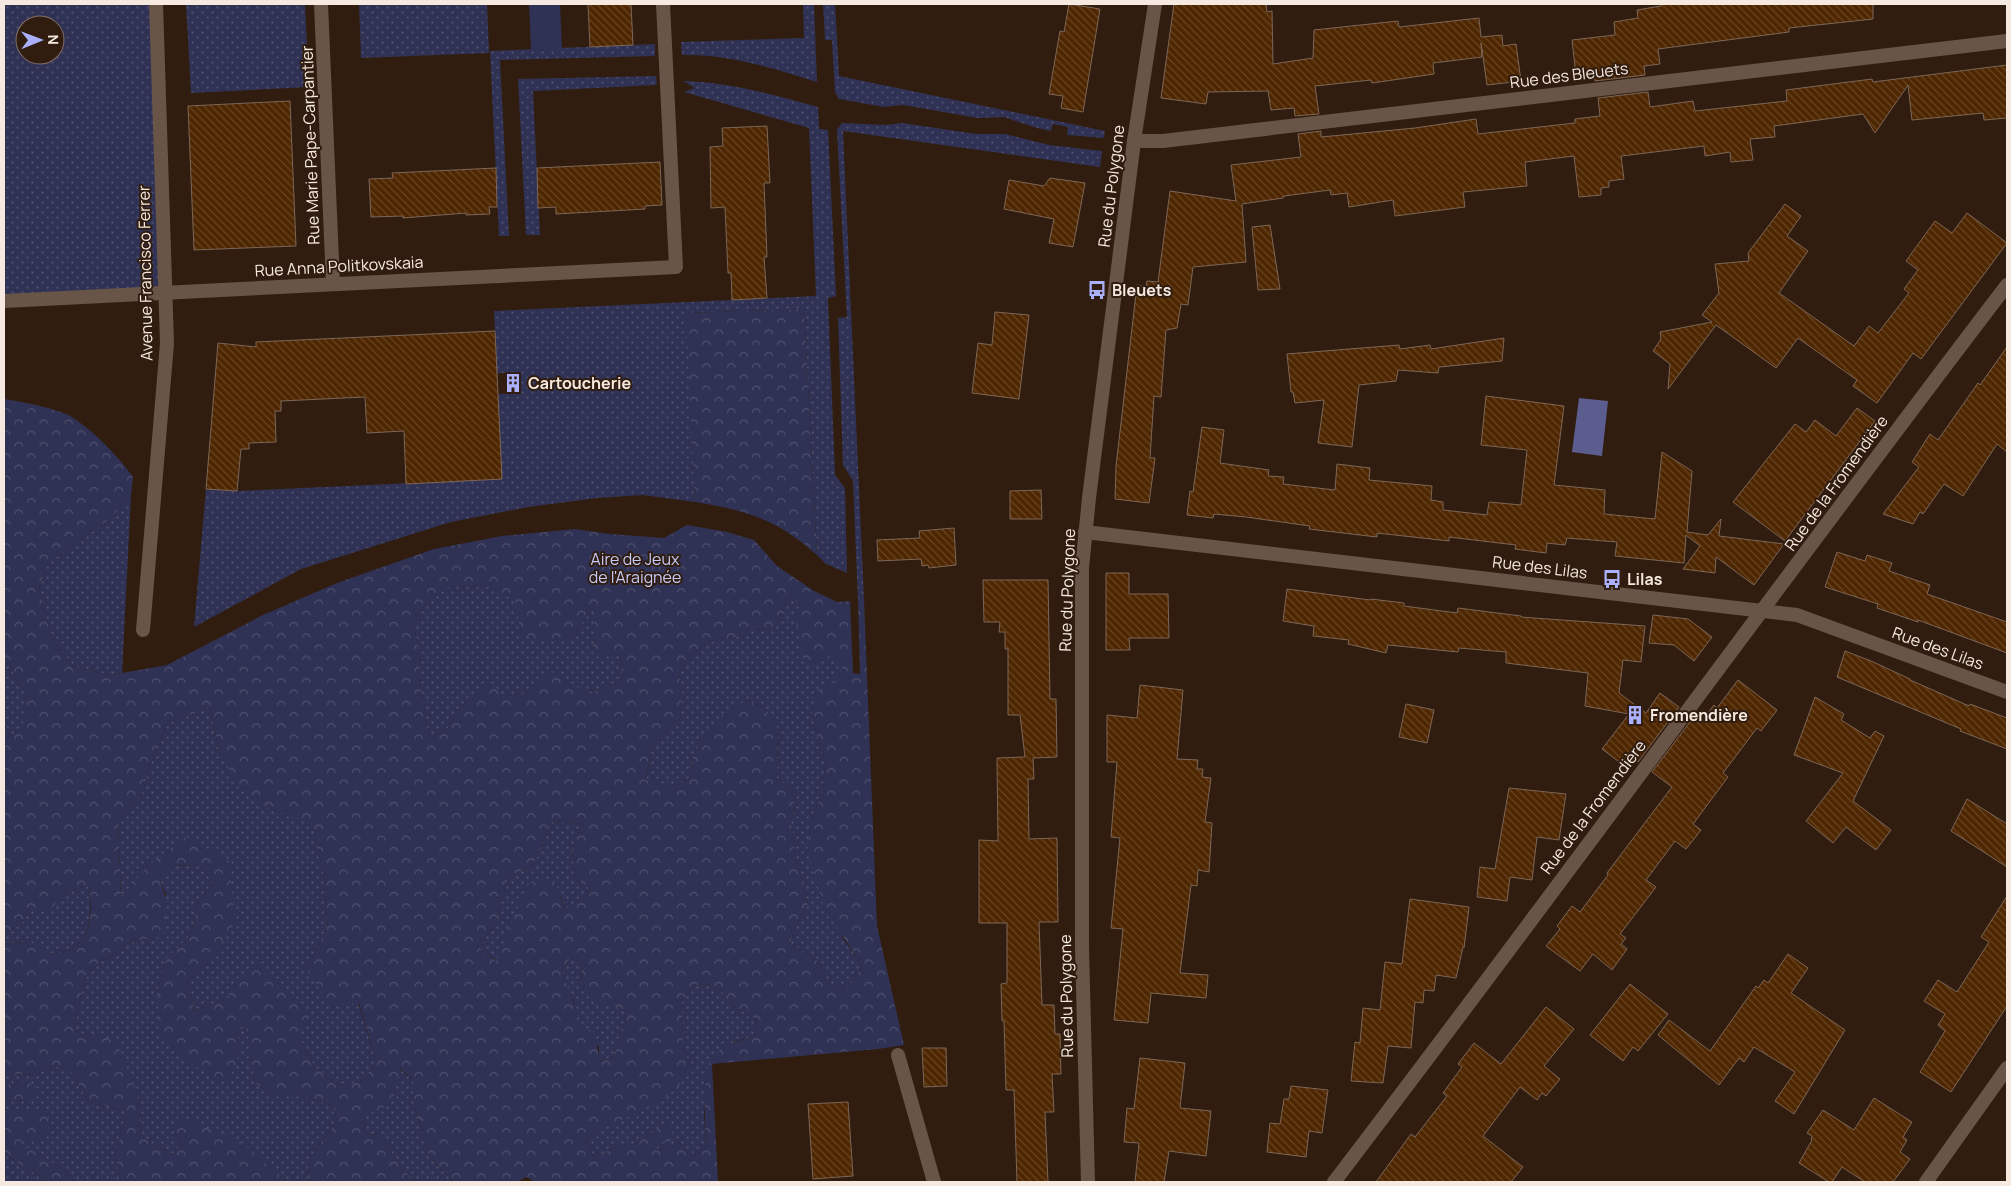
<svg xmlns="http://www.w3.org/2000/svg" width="2011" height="1186" font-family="Manrope,sans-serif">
  <defs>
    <pattern id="grass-dots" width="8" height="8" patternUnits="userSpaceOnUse" patternTransform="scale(1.25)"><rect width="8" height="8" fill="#303255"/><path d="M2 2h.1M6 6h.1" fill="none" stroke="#4f506d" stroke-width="1.8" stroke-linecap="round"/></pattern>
    <pattern id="forest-crowns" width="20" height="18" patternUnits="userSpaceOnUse" patternTransform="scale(1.25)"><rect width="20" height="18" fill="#303255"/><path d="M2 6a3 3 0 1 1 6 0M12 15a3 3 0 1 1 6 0" fill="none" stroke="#4f506d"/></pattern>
    <pattern id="building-back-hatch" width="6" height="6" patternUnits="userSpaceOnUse" patternTransform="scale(1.25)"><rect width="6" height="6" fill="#4e2600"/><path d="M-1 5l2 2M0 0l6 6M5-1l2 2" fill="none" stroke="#684625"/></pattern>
  </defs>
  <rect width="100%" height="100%" fill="#301d10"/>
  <g fill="url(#grass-dots)" fill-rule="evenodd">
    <path d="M4,4H156L165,293L4,301ZM25,25H55V55H25Z"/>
    <path d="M186,4H305L309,87L191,93Z"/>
    <path d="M359,4H487L489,53L361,58Z"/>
    <path d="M803,4H814L817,82C773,68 728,54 682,55L681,42L804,38Z"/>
    <path d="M823,4H835L839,76L1105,131L1104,138L1067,135L1068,127L1053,124L1051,131L1037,128L1004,117L978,118L903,105L884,107L839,99L835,92L832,40H825Z"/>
    <path d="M655,44V56L500,60L509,236H499L490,51Z"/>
    <path d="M656,76L657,85L533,91L540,235H526L518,79Z"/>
    <path d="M683,81C729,82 774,95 818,107L819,129L828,130L836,296L828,298L835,475L845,488L847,573L826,564L817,555L804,309L687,313L695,502L643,495L597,498L528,507L451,522L301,569L194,627L206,489L237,491L501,479L498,394L518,393L517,373H497L494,311L816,296L809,128L684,92L695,88Z"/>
    <path d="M842,123L886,125L902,123L976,134H1005L1049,145L1102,151L1100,167L843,131L864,600H858L853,481L843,465L838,318L847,317L837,130Z"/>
    <path d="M131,495L122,673L111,675L74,667L53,640L39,589L48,563L110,519Z"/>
    <path d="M449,586L489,587L516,600L521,634L573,640L584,619L596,605L593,655H620L623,679L602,690L583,691L552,673L523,692L505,697L468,698L447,729L430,738L421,692L419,654L414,625L425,605Z"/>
    <path d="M789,596L802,605L812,664L833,655L845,665L833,683L812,709L816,731L825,762L823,790L812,817L842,937L862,965L851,985L830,988L819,962L790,943L795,928L808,905L796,858L791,822L796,794L777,778L778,724L762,707L747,700L705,736L693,756L692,776L677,786L646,781L653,742L680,719L683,698L679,675L685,661L700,648L722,637L732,639L750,629L774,630Z"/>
    <path d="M4,659L11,666L16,681L25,691L24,726L10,737L4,719Z"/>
    <path d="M210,707L219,753L263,806L312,822L323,873L328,927L306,968L358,1002L377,1063L360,1082L338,1085L314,1066L299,1037L225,999L194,1011L189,980L211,960L229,861L148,865L121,898L118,820L142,793L153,757L168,723Z"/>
    <path d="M549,822L583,824L572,849L575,876L593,892L565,909L561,896L497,961L480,948L496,920L509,876L532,867L542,846Z"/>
    <path d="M170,865L200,866L213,882L197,904L191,935L166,959L157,994L239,1055L237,1032L246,1024L255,1083L271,1094H296L334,1106L337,1121C325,1140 301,1158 311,1182H284L282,1177L175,1132L180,1145L173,1154L154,1145L142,1136L137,1093L93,1034L82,1035L74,1030L84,980L100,961L111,957L126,944L152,937L166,895L159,877Z"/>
    <path d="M89,885C91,905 93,934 74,947C68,950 58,952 51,954L30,942L6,943L4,947V933L21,925L29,909H50L65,893Z"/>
    <path d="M570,959L581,962L582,986L612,1005L627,1011L614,1056L599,1062V1047L579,1024L574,1001L566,986L562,970Z"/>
    <path d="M712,984L727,996L734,1006L757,1020L754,1036L734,1042L709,1062L704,1114L706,1146L696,1156L678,1142L659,1150L653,1143L665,1123L632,1147H617L593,1157L588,1136L608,1125L690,1065L683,1047L682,1002L694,985Z"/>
    <path d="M54,1065L73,1074L89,1103L127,1111L115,1155L121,1182H74L63,1169L15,1141L46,1110H4V1102L28,1100L27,1082L4,1085V1075L37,1074Z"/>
    <path d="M399,1068L413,1081V1100L429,1157L454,1182H416L403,1170L380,1135L364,1134L365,1112L394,1096Z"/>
    <path d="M4,1154L49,1182H4Z"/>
  </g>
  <g fill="url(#forest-crowns)" fill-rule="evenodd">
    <path d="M804,309L817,555C778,520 746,510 695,502L686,313Z"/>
    <path d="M4,399C19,401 59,409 72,417C96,433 116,454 133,477L131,495L110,519L48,563L39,589L53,640L74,667L111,675L167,665L263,615L337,583L434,549L502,536L575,529L610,534L664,538L687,525L727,532L754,540L777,566L814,591L837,602L850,601L853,673L860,674L858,600H864L877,926L904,1045L878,1049L712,1064L718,1182H534L527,1177L516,1182H454L429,1157L413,1100V1081L400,1068L394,1096L380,1111L365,1113L364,1134L380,1135L403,1170L416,1182H311C301,1158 325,1140 337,1121L334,1106L296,1094H271L255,1083L246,1025L237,1032L239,1055L228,1084L189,1063L161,1037L157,994L166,959L191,935L197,904L213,882L200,866L171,865L159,877C167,898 170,917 161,938L152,937L126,944L111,957L100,961L84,980L74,1030L82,1035L93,1034L117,1042L137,1093L142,1136L154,1145L173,1154L180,1145L175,1132L179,1116L241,1142L282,1177L284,1182H121L115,1155L127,1111L89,1103L73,1074L54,1065L37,1074L4,1075V947L6,943L31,942L51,954C58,952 68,950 74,947C93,935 92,904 89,885L65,893L51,909H29L21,925L4,933V719L10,737L23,726L25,691L16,681L11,666L4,659ZM450,586L489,587L515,600L521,634L549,642L573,640L584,619L595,606L593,655H620L623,679C588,699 585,692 552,672L523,692L505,697L489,681L468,698L447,729L430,738L421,692L419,654L414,625L425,605ZM789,596L802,605L796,619L802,656L812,665L833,655L844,665L833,683L819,688L812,709L816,731L825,762L823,790L812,817L807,851L825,910L862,965L851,985L830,988L819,962L790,943L795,928L808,905L796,858L791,822L796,794L777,778L778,723L762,707L747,700L724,713L705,736L693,756L692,776L677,786L646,780L653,742L680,719L683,698L679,675L685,661L700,648L722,637L732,639L750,629L774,630ZM210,707L219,753L241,787L263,806L312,823L323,873L328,927L306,968L329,1004L359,1003L377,1063L360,1082L338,1085L314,1066L299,1037L308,1015L291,993L258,961L225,999L194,1011L189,980L211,960L235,922L229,861L186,837L148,865L121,897L118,820L142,793L153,757L168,723ZM549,822L583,824L572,849L575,876L593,892L565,909L555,881L528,883L496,961L480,948L496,920L509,876L532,867L542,846ZM570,959L581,962L582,986L596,1006L612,1005L627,1011L614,1056L600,1062L595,1033L579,1024C579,1006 566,989 562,970ZM712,984L727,996L734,1006L757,1020L754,1036C738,1041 719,1046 710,1061C703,1071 705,1131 706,1146L696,1156L678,1142L659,1150L653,1143L670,1142L673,1130L665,1123L632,1147H617L593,1157L588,1136C611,1123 666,1103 681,1083C685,1078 687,1071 690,1065L683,1047L682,1002L694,985Z"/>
    <path d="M27,1082L43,1091L28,1100L4,1102V1085Z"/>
    <path d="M4,1110H46L50,1126L35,1142L16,1141L63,1169L74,1182H49L4,1154Z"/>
  </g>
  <path fill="#303255" d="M529,4H560L562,49L531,50Z"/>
  <path fill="#5a5d8d" d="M1579,398L1608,401L1602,456L1572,452Z"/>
  <g fill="url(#building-back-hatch)" stroke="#7d6657">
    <path d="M588,4H631L633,45L590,47Z"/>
    <path d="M1069,4L1100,9L1083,112L1061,108L1063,96L1049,94L1060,31L1064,32Z"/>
    <path d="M1174,4H1266L1267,12L1272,11L1273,64L1313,58L1314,30L1398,21L1399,27L1479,18L1481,37L1502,35L1503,46L1516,44L1521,81L1487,85L1481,43L1482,57L1433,63L1434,74L1372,83L1371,80L1315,86L1319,114L1295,116L1294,108L1271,110L1268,91L1208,92L1206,104L1161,98Z"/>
    <path d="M1661,4H1873V19L1789,28V32L1658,49L1660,64L1644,66L1645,75L1595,81L1594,73L1576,75L1572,40L1615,35L1614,22L1638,18L1637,10L1661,6Z"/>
    <path d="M2007,65V118L1984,120L1983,113L1912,120L1908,85L1875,133L1863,114L1774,126L1775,137L1750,139L1753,160L1731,162L1730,152L1705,156L1704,146L1621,156L1624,179L1609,181V187L1601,188V195L1579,197L1574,156L1525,162L1527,186L1463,192L1465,207L1395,216L1393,200L1349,207L1347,193L1331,195L1330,190L1284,196L1283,198L1242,204L1246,262L1193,267L1188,305L1181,304L1177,328L1166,330L1161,397L1154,396L1150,458H1155L1149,503L1115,499L1116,466L1137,285L1146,287L1147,281L1158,282L1170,191L1236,201L1231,165L1301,157L1298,134L1321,131V137L1415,128L1476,119L1478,134L1575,123V119L1600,116L1598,98L1648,92L1650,107L1693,101L1695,111L1787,101L1786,90L1872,79L1873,82Z"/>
    <path d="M290,101L296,246L194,250L188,106Z"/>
    <path d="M767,126L770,183H764L767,257H764L767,298L732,300L731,273H728L725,207L711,208L710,147L723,146L722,128Z"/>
    <path d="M660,162L662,205L645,206V209L556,214V207L538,208L537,168Z"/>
    <path d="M496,168L497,207H489L490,214L466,215V213L403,218V216L371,217L369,179L393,178L392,173Z"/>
    <path d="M1050,178L1085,183L1073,247L1049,243L1054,219L1004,209L1009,180L1044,186Z"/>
    <path d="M1785,204L1801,216L1787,236L1808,251L1779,293L1854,346L1869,326L1878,333L1909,293L1904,289L1918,270L1906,261L1935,221L1952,233L1967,213L2007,243L1921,359L1913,353L1877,403L1853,386L1857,380L1798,338L1776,368L1716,325L1668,389L1670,364L1653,351L1661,339L1660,332L1712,322L1702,315L1719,293L1715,264L1749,261L1748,253Z"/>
    <path d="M1270,225L1280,289L1258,290L1252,227Z"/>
    <path d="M995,312L1029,315L1019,399L972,393L978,343L992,345Z"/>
    <path d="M495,331L502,479L406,484L404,431L367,433L365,397L281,401V411H275L276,442L249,443V449H241L237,491L206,489L218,343L256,347V342Z"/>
    <path d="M1504,338L1502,361L1439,367L1438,373L1398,370L1396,381L1359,385L1352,447L1318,443L1324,400L1295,403L1293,392H1291L1287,354L1399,345L1400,349L1430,345L1431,349Z"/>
    <path d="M2007,347V452L1997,444L1963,496L1944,484L1923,514L1920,512L1913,524L1883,514L1919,467L1912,462L1930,434L1938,440L1978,383L1980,385Z"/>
    <path d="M1486,396L1564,406L1554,485L1605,490L1604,514L1655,519L1662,452L1692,471L1687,532L1708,535L1721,519L1719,536L1784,544L1754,585L1716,557L1715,573L1683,569L1700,546L1686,535L1684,563L1615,556L1617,542L1567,538L1565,545L1547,543L1546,553L1515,549L1516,545L1449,537V541L1377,533V537L1309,529L1310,526L1246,517L1214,514L1213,518L1187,515L1190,491L1193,492L1202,427L1224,430L1220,463L1269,470L1268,476L1284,477L1283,484L1335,490L1337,464L1370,468L1369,480L1432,486L1431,500L1443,502V510L1487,515L1489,502L1521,505L1527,450L1481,445Z"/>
    <path d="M1857,408L1875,421L1785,541L1733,502L1795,424L1806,432L1815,420L1836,436Z"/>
    <path d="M1041,490L1042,519H1010V491Z"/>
    <path d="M954,528L956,565L929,568L928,565L922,566L921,559L878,561L877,540L920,538L919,531Z"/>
    <path d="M1837,552L1865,561L1867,555L1892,563L1889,571L1930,585L1927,594L2007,622V653L1918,620V622L1877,608L1878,604L1825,587Z"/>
    <path d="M1106,573H1129V594H1168L1169,638H1129L1130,650H1106Z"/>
    <path d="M983,580H1048L1050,699H1056L1057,757L1033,758L1034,779H1028L1029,839L1057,838L1058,922H1039L1042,1005H1054L1055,1034H1060L1061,1074H1052L1054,1112H1045L1048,1182H1017L1014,1090H1006L1004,1021H1002L1001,984L1007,983V923H979V840L998,841L997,758L1025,757L1020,715H1008V649H1005V632H999L1000,622H984Z"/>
    <path d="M1287,589L1370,600L1371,599L1404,603V606L1457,613L1458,608L1521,616V617L1645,626L1641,662L1623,660L1619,693L1646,713L1660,693L1679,707L1638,762L1633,758L1626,767L1602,749L1629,714L1585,706L1588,673L1506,663V652L1459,648L1458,652L1388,645L1386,653L1348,644L1349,640L1313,636L1314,626L1283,621Z"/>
    <path d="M1653,615L1688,619L1712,637L1694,661L1674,645L1649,643Z"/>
    <path d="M1845,651L1871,661L1910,679V680L1969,706L1970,704L2007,718V749L1960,731L1961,729L1837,677Z"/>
    <path d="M1738,680L1777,710L1761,731L1757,728L1723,773L1728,777L1693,824L1701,830L1686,849L1675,841L1646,880L1656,887L1620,934L1626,938L1621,944L1627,949L1612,970L1593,954L1580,971L1546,946L1560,929L1557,926L1572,906L1580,912L1608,875L1607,873L1672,787L1652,772L1693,718L1700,723L1714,705L1717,708Z"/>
    <path d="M1140,685L1183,690L1177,759L1198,760L1197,769H1203L1202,777L1211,778L1205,822L1212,823L1209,872L1198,870L1197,886L1191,885L1180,973L1208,975L1206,998L1151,993L1148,1023L1114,1020L1123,929L1111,928L1120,838L1111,837L1117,762H1107V715L1137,718Z"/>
    <path d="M1815,697L1844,714L1841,720L1870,738L1875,731L1884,736L1853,801L1891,830L1876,850L1846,827L1833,843L1806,821L1843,773L1794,755Z"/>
    <path d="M1406,704L1434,710L1427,743L1399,737Z"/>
    <path d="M1509,788L1566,794L1559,840L1537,837L1532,880L1510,877L1507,901L1477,897L1480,867L1495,869Z"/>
    <path d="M1967,799L2007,824V867L1951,831Z"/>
    <path d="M2007,896V1006L1951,1092L1920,1072L1945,1031L1938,1025L1945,1014L1924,1001L1938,980L1957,992L1989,942L1981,937Z"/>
    <path d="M1410,899L1469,907L1464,948L1463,947L1456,978L1436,975L1434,991L1424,990L1423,1003L1415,1002L1411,1048L1388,1046L1383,1083L1351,1081L1355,1042L1360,1043L1363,1008L1380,1010L1385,962L1402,964Z"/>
    <path d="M1788,954L1808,968L1791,993L1845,1030L1794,1114L1775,1101L1795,1072L1754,1047L1744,1062L1739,1058L1719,1085L1658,1035L1669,1020L1710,1051L1756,986L1758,988L1764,980L1768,983Z"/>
    <path d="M1630,984L1668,1014L1638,1051L1633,1047L1623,1061L1590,1035Z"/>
    <path d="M1546,1007L1574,1029L1544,1066L1560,1079L1546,1096L1542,1093L1537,1100L1520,1087L1483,1136L1523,1167L1511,1182H1376L1411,1134L1415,1137L1447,1096L1443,1093L1462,1067L1458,1064L1474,1043L1501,1064Z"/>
    <path d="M922,1048H946L947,1086L924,1087Z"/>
    <path d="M1140,1058L1185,1063L1180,1108L1211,1111L1206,1156L1169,1151L1164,1182H1135L1139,1143L1124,1142L1127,1108L1134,1109Z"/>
    <path d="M1291,1086L1328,1090L1322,1133L1309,1131L1306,1157L1267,1152L1270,1123L1280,1124L1284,1099H1289Z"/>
    <path d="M1874,1098L1912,1122L1903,1137L1907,1140L1900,1152L1910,1159L1893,1182H1865L1842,1167L1832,1182H1829L1799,1163L1812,1140L1811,1139L1812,1136L1807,1133L1823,1110L1854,1130Z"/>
    <path d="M848,1102L853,1176L813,1179L808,1104Z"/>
  </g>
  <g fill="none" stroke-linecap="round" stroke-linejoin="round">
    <path stroke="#695547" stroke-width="14" d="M898,1055L934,1182"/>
    <g stroke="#695547" stroke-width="14">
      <path d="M321,4L333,284"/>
      <path d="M1134,141H1163L2007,41"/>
      <path d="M4,301L676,267L663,4"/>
      <path d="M1085,532L1797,615L2007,692"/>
      <path d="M143,630L167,343L156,4"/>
      <path d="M1088,1182L1082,948V568L1089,498L1134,141L1155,4"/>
      <path d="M1334,1182C1561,885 1780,582 2007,285"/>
      <path d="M1926,1182L2007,1068"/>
    </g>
  </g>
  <defs>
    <g id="bus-bare" transform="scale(1.5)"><path d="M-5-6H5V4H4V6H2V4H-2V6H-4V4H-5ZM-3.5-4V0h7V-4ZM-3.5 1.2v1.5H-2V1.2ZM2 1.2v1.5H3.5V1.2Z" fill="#aab0fb" stroke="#301d10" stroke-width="2.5" paint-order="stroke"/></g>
    <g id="building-bare" transform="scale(1.5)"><path d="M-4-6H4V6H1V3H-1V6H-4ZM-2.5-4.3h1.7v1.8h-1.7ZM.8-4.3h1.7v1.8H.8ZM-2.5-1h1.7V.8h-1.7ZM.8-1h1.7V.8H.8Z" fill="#aab0fb" stroke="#301d10" stroke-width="2.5" paint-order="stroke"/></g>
  </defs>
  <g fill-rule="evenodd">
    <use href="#bus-bare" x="1097" y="290"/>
    <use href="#building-bare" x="513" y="383"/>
    <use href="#bus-bare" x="1612" y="579"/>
    <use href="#building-bare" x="1635" y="715"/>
  </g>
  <g text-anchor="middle" stroke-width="4" stroke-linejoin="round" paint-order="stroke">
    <g font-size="16" fill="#f6e9e0" stroke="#301d10">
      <text transform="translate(1569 75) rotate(-7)" y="6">Rue des Bleuets</text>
      <text transform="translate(310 145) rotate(-92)" y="6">Rue Marie Pape-Carpantier</text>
      <text transform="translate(1111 186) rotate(-83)" y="6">Rue du Polygone</text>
      <text transform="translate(339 266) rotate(-3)" y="6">Rue Anna Politkovskaia</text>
      <text transform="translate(145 273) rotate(-91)" y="6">Avenue Francisco Ferrer</text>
      <text transform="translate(1836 483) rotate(-54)" y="6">Rue de la Fromendière</text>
      <text transform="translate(1540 567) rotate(7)" y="6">Rue des Lilas</text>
      <text transform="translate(1067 590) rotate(-88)" y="6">Rue du Polygone</text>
      <text transform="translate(1938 648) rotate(20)" y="6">Rue des Lilas</text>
      <text transform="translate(1593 807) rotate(-53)" y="6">Rue de la Fromendière</text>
      <text transform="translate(1066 996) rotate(-91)" y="6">Rue du Polygone</text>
    </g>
    <g font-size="16" font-weight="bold" fill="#f6e9e0" stroke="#301d10" text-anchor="start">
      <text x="1112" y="296">Bleuets</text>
      <text x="528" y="389">Cartoucherie</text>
      <text x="1627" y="585">Lilas</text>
      <text x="1650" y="721">Fromendière</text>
    </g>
    <g font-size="16" fill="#c5caf8" stroke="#301d10">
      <text x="635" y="565">Aire de Jeux<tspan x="635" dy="18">de l'Araignée</tspan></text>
    </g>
  </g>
  <rect width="2011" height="1186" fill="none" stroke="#f6e9e0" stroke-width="10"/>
  <g transform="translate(40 40) rotate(89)"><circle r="24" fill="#301d10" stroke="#7f6f63"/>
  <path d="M0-4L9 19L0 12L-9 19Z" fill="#aab0fb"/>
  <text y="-8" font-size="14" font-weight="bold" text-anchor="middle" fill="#f6e9e0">N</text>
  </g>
</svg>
